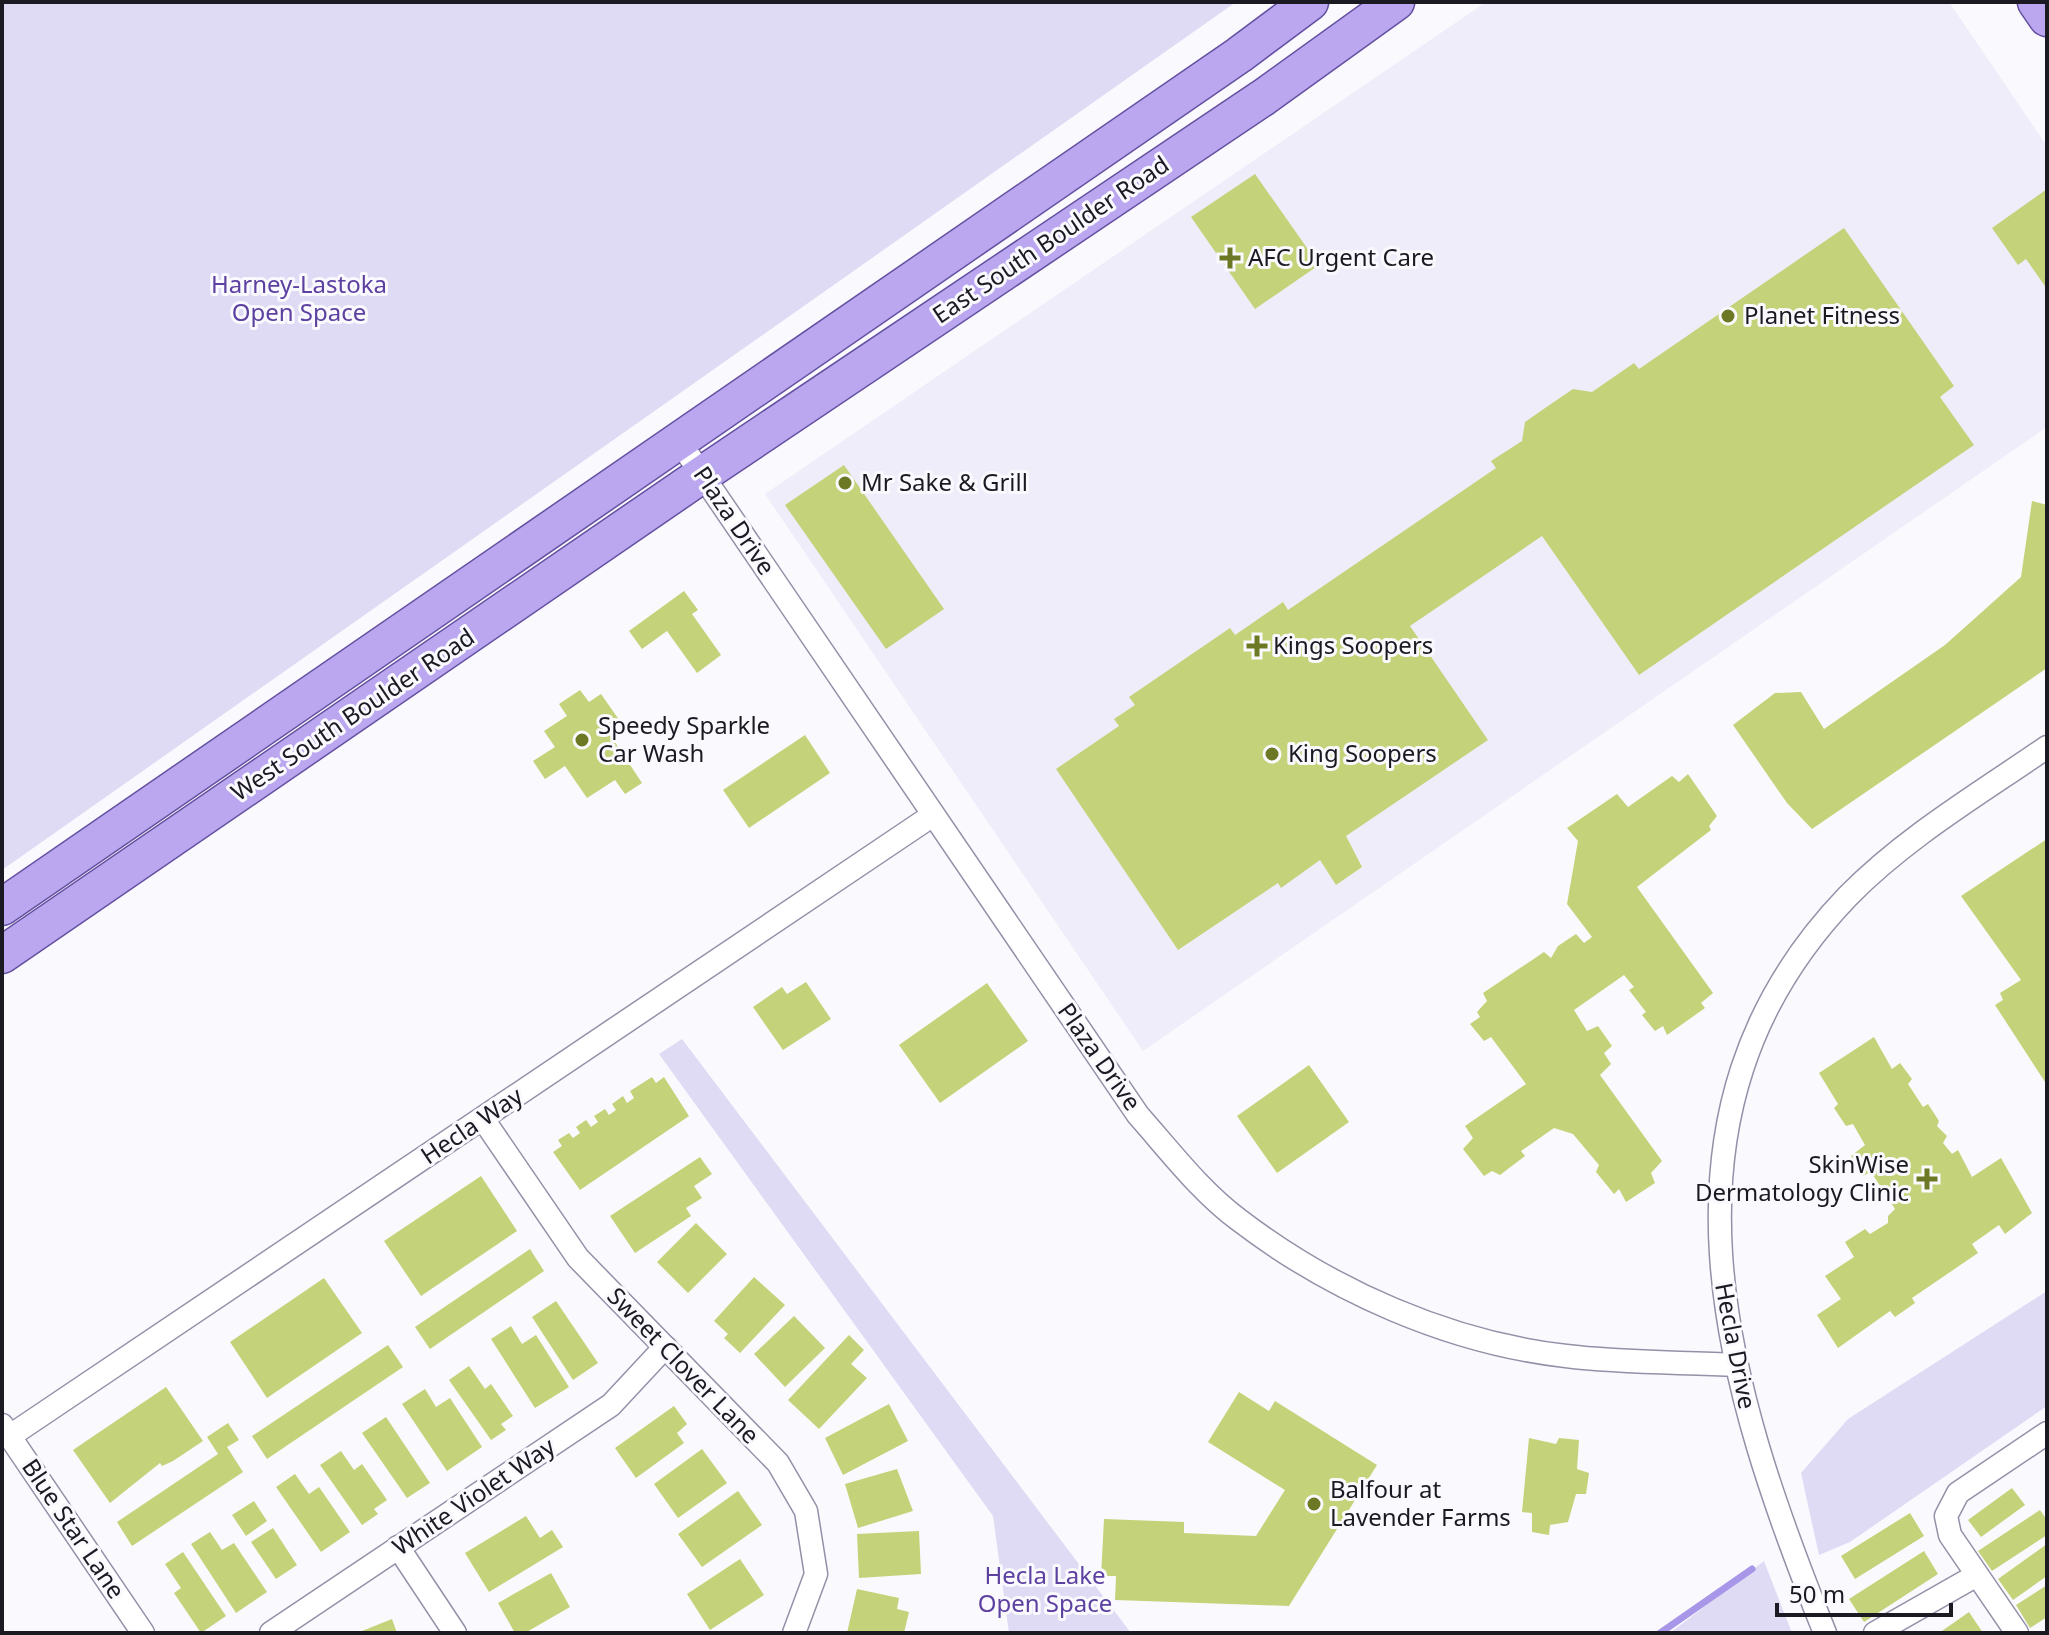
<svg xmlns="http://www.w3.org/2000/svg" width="2049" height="1635" font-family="'Noto Sans',sans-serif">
  <rect width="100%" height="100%" fill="#faf9fe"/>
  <path fill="#efedfa" d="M1486,2H1949L2047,146V427L1143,1051L765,494Z"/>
  <g fill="#dfdbf5">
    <path d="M2,2H1236L2,870Z"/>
    <path d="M682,1039L1131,1633H1009L993,1516L659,1054Z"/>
    <path d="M2047,1291V1406L1850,1542L1819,1555L1801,1473L1848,1419Z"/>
    <path d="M1764,1561L1792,1633H1670Z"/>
  </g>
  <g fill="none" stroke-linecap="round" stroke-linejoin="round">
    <path stroke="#a897e8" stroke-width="7" d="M1660,1633L1752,1569"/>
  </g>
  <g fill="#c4d379">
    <path d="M1255,174L1319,265L1255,309L1191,217Z"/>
    <path d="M2047,189V289L2026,259L2018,265L1992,228Z"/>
    <path d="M1844,228L1954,386L1940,397L1974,445L1639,675L1542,536L1410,626L1488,740L1346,836L1362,867L1336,885L1320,860L1281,888L1278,883L1178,950L1056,769L1119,726L1114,719L1135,705L1129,697L1230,628L1235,635L1283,602L1288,610L1496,468L1491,461L1522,441L1525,422L1548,406L1573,389L1592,392L1634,363L1639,369Z"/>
    <path d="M844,465L944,609L886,649L785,505Z"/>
    <path d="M2032,501L2047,505V668L1812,829L1787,803L1733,725L1775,693L1801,692L1824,729L1945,645L2021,577Z"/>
    <path d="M684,591L698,610L692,614L721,655L697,673L667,631L642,649L629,631Z"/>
    <path d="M580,690L589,702L601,694L622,724L609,733L642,783L625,794L615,780L587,798L565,766L545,779L533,761L555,747L544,731L567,716L559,704Z"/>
    <path d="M805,735L830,773L749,828L723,790Z"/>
    <path d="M1688,774L1717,816L1709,826L1711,830L1637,887L1713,993L1701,1003L1705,1008L1667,1035L1663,1026L1655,1031L1642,1015L1646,1012L1629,990L1634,987L1624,975L1574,1010L1587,1031L1598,1026L1612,1046L1604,1053L1611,1064L1600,1075L1662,1161L1651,1173L1655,1183L1626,1202L1619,1189L1614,1194L1596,1172L1599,1165L1573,1134L1554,1128L1521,1151L1525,1156L1500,1175L1492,1171L1484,1176L1463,1149L1473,1138L1465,1126L1526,1084L1491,1037L1484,1041L1470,1024L1480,1017L1477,1012L1487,1001L1483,993L1544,952L1551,958L1558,946L1576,934L1584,943L1592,937L1567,904L1578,841L1567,828L1617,794L1628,807L1672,776L1679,782Z"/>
    <path d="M2047,839V1085L1995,1005L2003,1000L2000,993L2021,980L1961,896Z"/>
    <path d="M806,982L831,1019L783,1050L753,1007L782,987L787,994Z"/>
    <path d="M987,983L1028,1041L940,1103L899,1045Z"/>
    <path d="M1874,1037L1892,1069L1900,1063L1912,1079L1908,1084L1923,1107L1928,1104L1939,1121L1937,1126L1947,1136L1943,1143L1952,1154L1958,1150L1972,1177L2001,1158L2032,1213L2005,1234L1999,1225L1972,1244L1978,1253L1912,1298L1915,1303L1895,1317L1890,1311L1838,1348L1817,1315L1841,1299L1825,1276L1854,1257L1845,1242L1865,1229L1870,1234L1888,1223V1216L1895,1209L1871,1172L1863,1176L1851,1156L1865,1145L1853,1124L1846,1126L1834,1108L1838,1104L1819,1073Z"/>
    <path d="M1309,1065L1349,1122L1277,1173L1237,1116Z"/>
    <path d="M652,1077L656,1083L664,1077L689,1116L580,1190L553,1152L562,1146L558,1140L569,1133L573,1138L580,1133L576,1127L586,1120L591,1127L598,1122L594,1116L605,1109L609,1115L616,1110L612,1104L623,1096L627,1103L634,1098L630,1091Z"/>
    <path d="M700,1157L712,1174L694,1186L702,1198L686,1208L691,1216L635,1253L610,1216Z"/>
    <path d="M481,1176L517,1231L421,1296L384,1241Z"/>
    <path d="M696,1223L727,1254L688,1293L657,1262Z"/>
    <path d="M530,1249L544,1271L430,1349L415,1327Z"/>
    <path d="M754,1277L785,1305L740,1353L724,1338L728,1334L714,1321Z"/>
    <path d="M324,1278L362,1333L267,1398L230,1342Z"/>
    <path d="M556,1301L598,1363L573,1380L532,1317Z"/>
    <path d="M794,1316L825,1348L785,1387L754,1354Z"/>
    <path d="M511,1326L522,1344L536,1335L569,1387L535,1408L491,1339Z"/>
    <path d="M849,1335L864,1350L851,1364L867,1378L819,1429L788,1400Z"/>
    <path d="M388,1345L403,1367L267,1459L252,1436Z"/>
    <path d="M469,1366L485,1389L491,1384L513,1416L501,1424L506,1430L491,1440L449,1380Z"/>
    <path d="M166,1387L203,1441L173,1461L162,1466L160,1463L110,1503L73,1450Z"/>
    <path d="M425,1389L436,1407L450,1398L482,1447L447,1471L402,1404Z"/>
    <path d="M1239,1392L1269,1411L1275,1401L1377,1465L1289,1606L1115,1600L1116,1576H1101L1104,1519L1184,1522V1533L1256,1536L1285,1490L1208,1442Z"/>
    <path d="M889,1404L908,1441L843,1475L825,1438Z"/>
    <path d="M674,1406L687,1424L677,1433L684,1443L636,1478L615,1448Z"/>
    <path d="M386,1417L430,1483L407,1498L362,1433Z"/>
    <path d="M228,1423L239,1440L227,1447L243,1472L132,1546L117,1522L218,1454L207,1437Z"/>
    <path d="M1529,1438L1556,1444L1559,1438L1579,1440L1577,1469L1589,1473L1586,1494H1576L1568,1522L1550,1525L1549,1535L1532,1532V1513L1522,1512Z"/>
    <path d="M702,1449L727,1483L678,1518L654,1484Z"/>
    <path d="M341,1451L354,1470L362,1464L387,1500L374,1509L378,1514L362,1525L320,1465Z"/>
    <path d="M897,1469L913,1511L858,1528L845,1484Z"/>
    <path d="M295,1474L309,1494L319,1487L350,1532L321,1552L276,1487Z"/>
    <path d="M2012,1488L2025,1505L1981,1537L1968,1520Z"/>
    <path d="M738,1491L762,1525L702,1567L678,1534Z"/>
    <path d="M254,1501L267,1521L246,1536L232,1515Z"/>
    <path d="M2040,1510L2047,1520V1535L1992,1571L1978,1551Z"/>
    <path d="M1910,1513L1924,1536L1855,1579L1841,1556Z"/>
    <path d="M526,1516L540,1538L552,1530L563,1547L489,1592L465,1553Z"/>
    <path d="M273,1528L297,1565L276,1579L251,1542Z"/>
    <path d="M919,1531L921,1574L859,1578L857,1534Z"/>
    <path d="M210,1532L222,1550L234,1543L267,1592L236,1613L191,1544Z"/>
    <path d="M2047,1544V1576L2013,1600L1998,1579Z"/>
    <path d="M1924,1551L1938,1574L1864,1622L1849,1599Z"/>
    <path d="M183,1552L226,1616L201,1633L174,1593L181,1588L165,1564Z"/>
    <path d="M740,1559L764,1595L710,1630L687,1594Z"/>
    <path d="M551,1573L570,1607L525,1633H515L498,1603Z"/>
    <path d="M2047,1585V1617L2030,1628L2016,1605Z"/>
    <path d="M857,1589L899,1598L897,1609L909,1612L904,1633H847Z"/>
    <path d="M1969,1612L1983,1633H1939Z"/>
    <path d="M392,1619L397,1633H357Z"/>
  </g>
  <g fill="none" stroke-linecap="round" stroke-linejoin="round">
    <g stroke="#9490a8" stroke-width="25">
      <g id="street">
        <path d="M679,441L1138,1115C1170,1151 1200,1191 1239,1220C1332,1291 1450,1343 1566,1356C1622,1363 1680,1362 1736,1365"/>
        <path d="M483,1119L578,1258L778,1463L806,1511L816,1574L794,1633"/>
        <path d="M2,1425L143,1633"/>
        <path d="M10,1436L933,815"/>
        <path d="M398,1547L455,1633"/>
        <path d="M271,1633L611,1405L665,1347"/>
        <path d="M1825,1633C1726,1388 1639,1113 1848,896C1906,837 1979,794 2047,747"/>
        <path d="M1875,1633L1977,1575"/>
        <path d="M2017,1633L1950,1535L1946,1516L1958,1493L2047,1433"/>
      </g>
    </g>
    <g stroke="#6450a0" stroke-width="39">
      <g id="primary">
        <path d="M2036,2L2047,18"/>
        <path d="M2,907L1239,55L1310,2"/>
        <path d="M2,955L703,474L1264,97L1396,2"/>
      </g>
    </g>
    <use href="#street" stroke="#fff" stroke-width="22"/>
    <use href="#primary" stroke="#baa7ef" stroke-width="36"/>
  </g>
  <g fill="#6d7824" stroke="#faf9fe" stroke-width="3">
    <path d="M1226 246h8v8h8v8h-8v8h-8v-8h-8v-8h8z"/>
    <circle cx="1728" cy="316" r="8"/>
    <circle cx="845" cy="483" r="8"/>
    <path d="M1253 634h8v8h8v8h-8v8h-8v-8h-8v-8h8z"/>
    <circle cx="582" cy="740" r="8"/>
    <circle cx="1272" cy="754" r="8"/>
    <path d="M1923 1167h8v8h8v8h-8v8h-8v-8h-8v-8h8z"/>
    <circle cx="1314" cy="1504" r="8"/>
  </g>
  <g text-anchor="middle" stroke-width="6" stroke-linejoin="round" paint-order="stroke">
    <g font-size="24" fill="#1b1a23" stroke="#faf9fe">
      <text transform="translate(1051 240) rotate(-34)" y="8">East South Boulder Road</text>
      <text transform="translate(734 521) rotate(56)" y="8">Plaza Drive</text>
      <text transform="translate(353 715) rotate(-34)" y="8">West South Boulder Road</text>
      <text transform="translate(1099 1057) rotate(55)" y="8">Plaza Drive</text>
      <text transform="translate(472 1126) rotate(-34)" y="8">Hecla Way</text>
      <text transform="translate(1735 1346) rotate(79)" y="8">Hecla Drive</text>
      <text transform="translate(683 1366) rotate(46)" y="8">Sweet Clover Lane</text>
      <text transform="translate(474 1497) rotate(-34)" y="8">White Violet Way</text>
      <text transform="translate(73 1529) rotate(56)" y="8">Blue Star Lane</text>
    </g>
    <g font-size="24" fill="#1b1a23" stroke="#faf9fe" text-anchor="start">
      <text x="1248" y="266">AFC Urgent Care</text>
      <text x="1744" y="324">Planet Fitness</text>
      <text x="861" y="491">Mr Sake &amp; Grill</text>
      <text x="1273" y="654">Kings Soopers</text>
      <text x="598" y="734">Speedy Sparkle<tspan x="598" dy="28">Car Wash</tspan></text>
      <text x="1288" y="762">King Soopers</text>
      <text x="1909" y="1173" text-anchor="end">SkinWise<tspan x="1909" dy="28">Dermatology Clinic</tspan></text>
      <text x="1330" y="1498">Balfour at<tspan x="1330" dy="28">Lavender Farms</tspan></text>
    </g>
    <g font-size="24" fill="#5c41a0" stroke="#faf9fe">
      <text x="299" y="293">Harney-Lastoka<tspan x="299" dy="28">Open Space</tspan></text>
      <text x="1045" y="1584">Hecla Lake<tspan x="1045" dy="28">Open Space</tspan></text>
    </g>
  </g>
  <rect width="2049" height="1635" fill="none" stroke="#1b1a23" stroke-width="8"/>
  <path d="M1777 1603v12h174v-12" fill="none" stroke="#1b1a23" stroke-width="4"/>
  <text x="1789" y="1603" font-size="24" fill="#1b1a23" stroke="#faf9fe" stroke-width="6" paint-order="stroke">50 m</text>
</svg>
